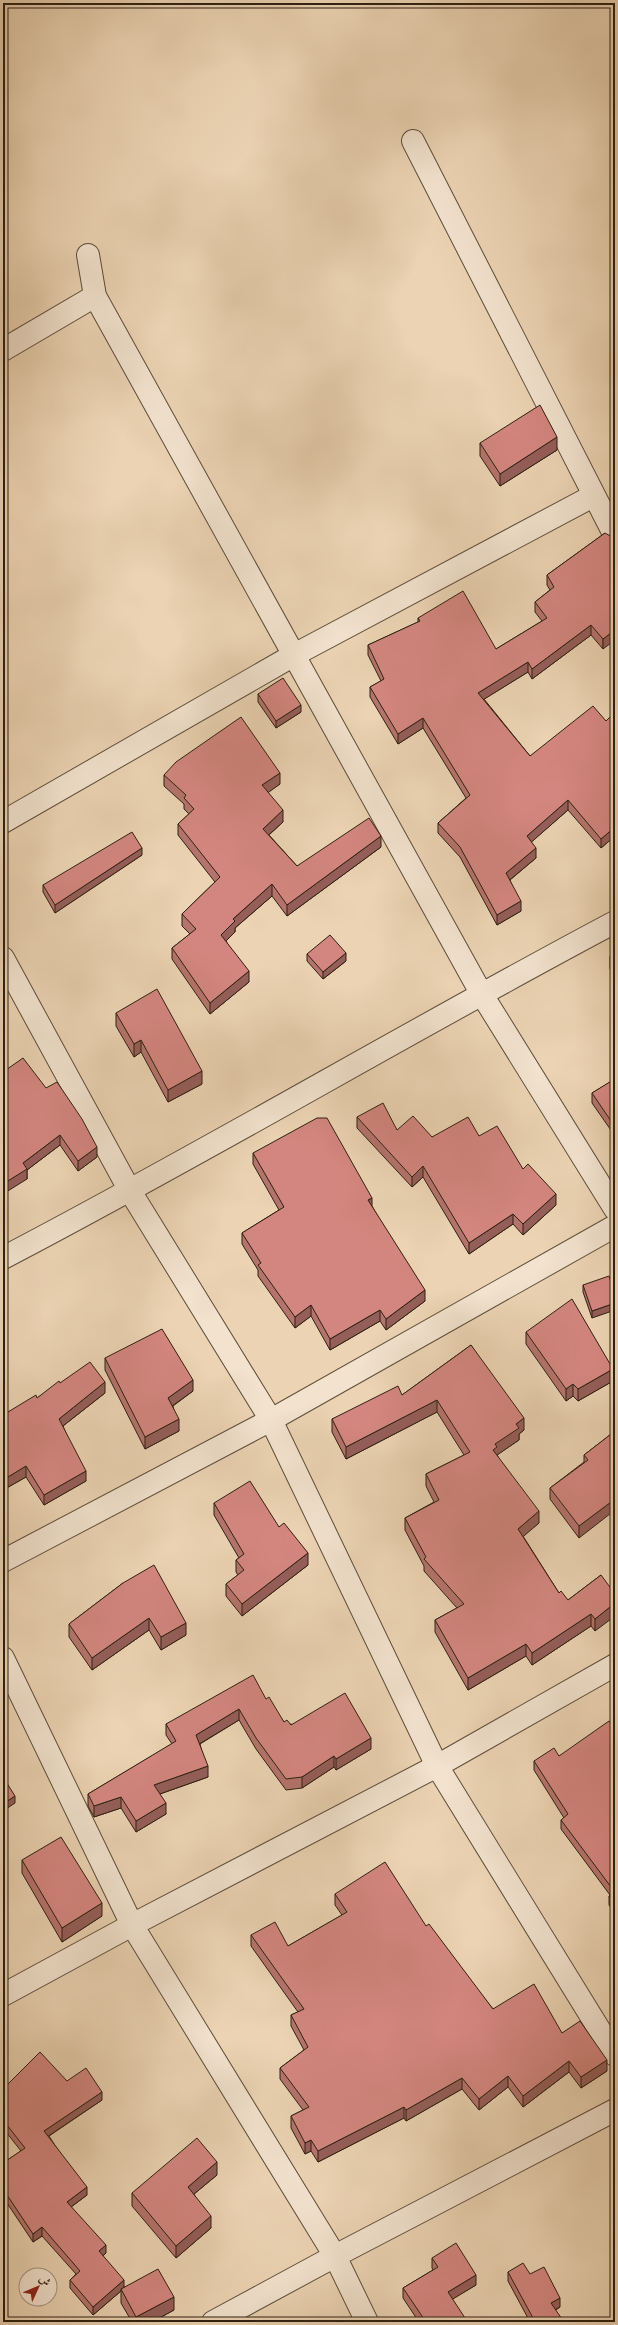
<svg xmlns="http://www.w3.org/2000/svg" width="618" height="2325" font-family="'IM FELL DW Pica',Amiri,serif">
  <rect width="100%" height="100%" fill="#ebd3b3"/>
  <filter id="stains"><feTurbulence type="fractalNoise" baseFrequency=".005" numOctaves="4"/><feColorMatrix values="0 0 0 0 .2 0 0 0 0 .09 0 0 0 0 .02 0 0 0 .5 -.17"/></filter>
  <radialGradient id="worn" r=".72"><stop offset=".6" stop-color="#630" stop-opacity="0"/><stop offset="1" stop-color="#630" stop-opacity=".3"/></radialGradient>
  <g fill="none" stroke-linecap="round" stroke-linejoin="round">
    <g stroke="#5d4d3a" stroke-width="24">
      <g id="minor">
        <path d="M413,141L615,536"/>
        <path d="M88,255L95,296L481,993L615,1209"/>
        <path d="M3,350L95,296"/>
        <path d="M3,822L294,655L593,496"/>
        <path d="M3,958L130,1191L271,1420L437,1766L615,2055"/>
        <path d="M3,1258C210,1150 409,1031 615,922"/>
        <path d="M3,1561L271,1420L615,1226"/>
        <path d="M3,1658L132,1925L335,2256L367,2322"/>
        <path d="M213,2322L335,2256L615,2110"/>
      </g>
    </g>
    <g stroke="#5d4d3a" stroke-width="24">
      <path id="tertiary" d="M3,1995L132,1925L437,1766L615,1665"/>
    </g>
    <use href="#minor" stroke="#f2e2ce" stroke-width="22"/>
    <use href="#tertiary" stroke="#f2e2ce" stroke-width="22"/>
  </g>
  <g fill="#b5736d" stroke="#2e2011">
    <path d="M615,360V377L612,373V363Z"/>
    <path d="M480,443L557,450L500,486L480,456Z"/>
    <path d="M605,533L603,649L591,635L532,679L528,672L484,699L530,756L606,721L615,716V836L601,848L568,810L531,842L536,858L510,880L521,911L497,925L460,857L438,833V823L466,798L423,728L398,744L370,697V687L381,681L368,655V645L418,622V618L496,649L542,621L535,612V602L550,590L547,585V575Z"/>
    <path d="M258,694L301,712L276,728L258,702Z"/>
    <path d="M164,775L280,784L268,792L283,822L269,835L297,866L381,847L287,916L272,896L235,928V932L226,941L249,982L210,1014L172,959V948L190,934L182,926V914L215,882L178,835V824L189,814L184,809V804L164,786Z"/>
    <path d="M142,855L55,913L43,892V885Z"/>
    <path d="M615,953V976L610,969V956Z"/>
    <path d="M307,954L346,961L323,979L307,961Z"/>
    <path d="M116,1013L202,1084L168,1102L141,1052L134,1057L116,1026Z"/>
    <path d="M3,1072L97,1157L78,1171L60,1145L27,1170V1179Z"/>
    <path d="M615,1076V1136L592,1103V1093L612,1081V1078Z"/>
    <path d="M357,1117L397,1130L432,1137L479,1136L523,1169L556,1205L523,1235L513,1224L469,1254L423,1177L412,1187L357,1128Z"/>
    <path d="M253,1153L372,1206L425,1301L386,1330L380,1321L330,1350L311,1316L295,1328L258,1276V1270L242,1244V1233L279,1210L253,1164Z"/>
    <path d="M583,1285L615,1293L592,1318L583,1292Z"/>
    <path d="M526,1332L613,1381L578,1401L573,1396L566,1401L526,1344Z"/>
    <path d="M471,1345L524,1430L519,1434V1440L497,1455L539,1523L523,1536L559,1593L568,1600L601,1575L595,1631L591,1626L532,1665L526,1656L468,1690L435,1632V1620L457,1608L424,1571V1566L405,1530V1518L434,1502L426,1486V1474L464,1455L437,1412L346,1459L332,1432V1419L402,1395Z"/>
    <path d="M105,1358L193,1391L173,1406L179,1431L145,1449L105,1370Z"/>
    <path d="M60,1383L105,1393L63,1426L86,1481L44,1505L26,1477L3,1490V1415L37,1398Z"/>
    <path d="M615,1431L579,1538L550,1499V1488L584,1462V1455Z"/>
    <path d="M214,1503L279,1527L308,1565L242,1616L226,1596V1584L238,1575L236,1572V1560L239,1558L214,1515Z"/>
    <path d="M123,1583L186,1635L161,1650L149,1630L92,1670L69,1637V1624Z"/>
    <path d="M266,1699L284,1722L371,1749L336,1770L334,1767L302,1788L286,1790L256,1749L239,1720L200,1744L208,1777L160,1794L166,1814L136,1832L121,1808L94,1817L88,1806V1794L172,1744L166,1735V1724Z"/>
    <path d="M615,1729V1913L609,1905V1896L610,1895L561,1829V1820L564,1818L534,1770V1761L559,1756Z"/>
    <path d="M22,1860L102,1916L62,1942L22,1873Z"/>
    <path d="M335,1894L426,1926L493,2009L562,2033L607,2071L581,2088L569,2072L523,2107L508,2087L479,2110L462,2089L406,2121L404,2118L318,2162L311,2151L305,2154L291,2128V2116L303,2110L280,2079V2068L304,2050L291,2026V2015L298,2012L251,1946V1935L288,1946L342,1915L335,1905Z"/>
    <path d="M67,2081L102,2100L49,2136L87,2195L71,2207L106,2253L103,2256L124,2287L174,2310L152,2322H132L121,2303V2291L93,2315L70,2288V2280L76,2274L42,2236L33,2242L3,2197V2163L21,2151L3,2128V2089Z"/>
    <path d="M217,2175L194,2194L211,2228L176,2258L132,2206V2193Z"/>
    <path d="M432,2258L476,2285L452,2299L465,2322H419L403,2298V2288L433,2270L432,2268Z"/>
    <path d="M508,2272L530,2274L560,2307L556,2310L529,2320L508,2281Z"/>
  </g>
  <g fill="#945e59" stroke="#2e2011">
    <path d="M557,437V450L500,486V474Z"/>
    <path d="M591,625V635L532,679V669Z"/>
    <path d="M615,630V640L603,649V639Z"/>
    <path d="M528,662V672L478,703V693Z"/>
    <path d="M301,705V712L276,728V721Z"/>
    <path d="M423,718V728L398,744V734Z"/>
    <path d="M280,773V784L262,797V785Z"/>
    <path d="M568,800V810L527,846V836Z"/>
    <path d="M283,810V822L263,840V829Z"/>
    <path d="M615,827V836L601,848V839Z"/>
    <path d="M381,836V847L287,916V905Z"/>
    <path d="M142,848V855L55,913V905Z"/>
    <path d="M536,848V858L506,883V873Z"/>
    <path d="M272,884V896L235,928V932L221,946V935L233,919Z"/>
    <path d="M521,901V911L497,925V915Z"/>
    <path d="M346,953V961L323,979V972Z"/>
    <path d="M249,971V982L210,1014V1003Z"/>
    <path d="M141,1040V1052L134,1057V1044Z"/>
    <path d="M202,1071V1084L168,1102V1090Z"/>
    <path d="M60,1135V1145L27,1170V1179L3,1194V1184L23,1163Z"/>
    <path d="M97,1147V1157L78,1171V1161Z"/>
    <path d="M423,1166V1177L412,1187V1177Z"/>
    <path d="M556,1194V1205L523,1235V1224Z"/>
    <path d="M372,1198V1209L368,1200Z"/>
    <path d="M513,1214V1224L469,1254V1243Z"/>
    <path d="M425,1290V1301L386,1330V1319Z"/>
    <path d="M615,1303V1310L592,1318V1311Z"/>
    <path d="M311,1305V1316L295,1328V1317Z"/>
    <path d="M380,1310V1321L330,1350V1339Z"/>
    <path d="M613,1369V1381L578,1401V1389Z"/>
    <path d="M193,1380V1391L168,1409V1398Z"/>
    <path d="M105,1382V1393L59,1429V1419Z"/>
    <path d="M573,1384V1396L566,1401V1389Z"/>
    <path d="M437,1400V1412L346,1459V1447Z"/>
    <path d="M524,1418V1430L519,1434V1440L497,1455V1459L493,1450L495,1444L516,1424Z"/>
    <path d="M179,1419V1431L145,1449V1437Z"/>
    <path d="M26,1466V1477L3,1490V1480Z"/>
    <path d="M86,1471V1481L44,1505V1495Z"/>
    <path d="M615,1499V1510L579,1538V1526Z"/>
    <path d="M539,1511V1523L518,1541V1529Z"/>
    <path d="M308,1553V1565L242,1616V1604Z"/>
    <path d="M615,1603V1616L595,1631V1619Z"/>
    <path d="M591,1614V1626L532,1665V1653Z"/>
    <path d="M149,1618V1630L92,1670V1658Z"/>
    <path d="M186,1623V1635L161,1650V1637Z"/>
    <path d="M526,1644V1656L468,1690V1678Z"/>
    <path d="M239,1709V1720L196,1746V1735Z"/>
    <path d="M371,1738V1749L336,1770V1759Z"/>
    <path d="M334,1756V1767L302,1788V1777Z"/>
    <path d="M208,1766V1777L154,1796V1785Z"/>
    <path d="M15,1796V1803L3,1811V1804Z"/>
    <path d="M121,1797V1808L94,1817V1806Z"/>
    <path d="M166,1803V1814L136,1832V1821Z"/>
    <path d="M102,1903V1916L62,1942V1928Z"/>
    <path d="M607,2060V2071L581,2088V2077Z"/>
    <path d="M569,2061V2072L523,2107V2096Z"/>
    <path d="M508,2076V2087L479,2110V2099Z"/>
    <path d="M462,2078V2089L406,2121V2110Z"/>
    <path d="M102,2092V2100L44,2139V2131Z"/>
    <path d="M404,2107V2118L318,2162V2151Z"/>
    <path d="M311,2140V2151L305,2154V2143Z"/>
    <path d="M217,2162V2175L188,2199V2187Z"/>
    <path d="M87,2187V2195L67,2210V2202Z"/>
    <path d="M211,2216V2228L176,2258V2246Z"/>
    <path d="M42,2227V2236L33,2242V2234Z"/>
    <path d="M106,2245V2253L99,2259V2251Z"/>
    <path d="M476,2275V2285L448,2302V2292Z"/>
    <path d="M124,2280V2288L121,2289V2291L93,2315V2307Z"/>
    <path d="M174,2297V2310L152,2322H136V2317Z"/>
    <path d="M560,2298V2307L551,2312V2303Z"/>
    <path d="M465,2318V2322H459Z"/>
  </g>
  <g fill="#d3867f" stroke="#2e2011">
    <path d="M615,360V367L612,363Z"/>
    <path d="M540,405L557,437L500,474L480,443Z"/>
    <path d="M605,533L614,538H615V630L603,639L591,625L532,669L528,662L478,693L530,756L593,706L606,721L613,714L615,716V827L601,839L568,800L527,836L536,848L506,873L521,901L497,915L460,847L438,823L470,795L423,718L398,734L370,687L384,679L368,645L420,621L418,618L463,591L496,649L547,618L535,602L554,587L547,575Z"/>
    <path d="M283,678L301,705L276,721L258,694Z"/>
    <path d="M241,717L280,773L262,785L283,810L263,829L297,866L369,818L381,836L287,905L272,884L233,919L235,921L221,935L249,971L210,1003L172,948L196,929L182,914L220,877L178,824L194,809L184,798L186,795L164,775L176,762Z"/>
    <path d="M132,832L142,848L55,905L43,885Z"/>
    <path d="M330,935L346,953L323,972L307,954Z"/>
    <path d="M615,953V964L610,956Z"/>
    <path d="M157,989L202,1071L168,1090L141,1040L134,1044L116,1013Z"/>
    <path d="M23,1058L46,1088L57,1082L82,1119L97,1147L78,1161L60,1135L23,1163L27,1169L3,1184V1072Z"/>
    <path d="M615,1076V1127L592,1093L613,1080L612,1078Z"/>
    <path d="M383,1103L397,1130L413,1116L432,1137L468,1117L479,1136L497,1126L523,1169L528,1164L556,1194L523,1224L513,1214L469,1243L423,1166L412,1177L357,1117Z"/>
    <path d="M317,1118H327L372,1198L368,1200L425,1290L386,1319L380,1310L330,1339L311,1305L295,1317L258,1265L261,1263L242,1233L284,1207L253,1153Z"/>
    <path d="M609,1276L615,1293V1303L592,1311L583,1285Z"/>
    <path d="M572,1299L613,1369L578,1389L573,1384L566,1389L526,1332Z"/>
    <path d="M162,1329L193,1380L168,1398L179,1419L145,1437L105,1358Z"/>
    <path d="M471,1345L524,1418L516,1424L519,1428L495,1444L497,1447L493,1450L539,1511L518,1529L559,1593L561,1591L568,1600L601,1575L615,1594V1603L595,1619L591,1614L532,1653L526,1644L468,1678L435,1620L464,1604L424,1559L426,1557L405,1518L439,1500L426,1474L470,1452L437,1400L346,1447L332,1419L398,1386L402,1395Z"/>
    <path d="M90,1362L105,1382L59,1419L86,1471L44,1495L26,1466L3,1480V1415L36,1395L37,1398L59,1381L60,1383Z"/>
    <path d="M615,1431V1499L579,1526L550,1488L588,1460L584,1455Z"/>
    <path d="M250,1481L279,1527L284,1523L308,1553L242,1604L226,1584L244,1570L236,1560L244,1554L214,1503Z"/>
    <path d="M154,1565L186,1623L161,1637L149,1618L92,1658L69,1624L123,1583Z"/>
    <path d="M253,1675L266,1699L269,1697L284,1722L287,1720L291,1725L345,1693L371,1738L336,1759L334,1756L302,1777L286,1779L256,1738L239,1709L196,1735L208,1766L154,1785L166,1803L136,1821L121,1797L94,1806L88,1794L176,1741L166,1724Z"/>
    <path d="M609,1721L615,1729V1903L609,1896L614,1891L561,1820L568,1814L534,1761L554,1748L559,1756Z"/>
    <path d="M3,1777L15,1796L3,1804Z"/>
    <path d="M61,1837L102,1903L62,1928L22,1860Z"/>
    <path d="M385,1862L426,1926L429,1924L493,2009L534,1984L562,2033L580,2021L607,2060L581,2077L569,2061L523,2096L508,2076L479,2099L462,2078L406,2110L404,2107L318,2151L311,2140L305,2143L291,2116L309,2107L280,2068L308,2047L291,2015L304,2009L251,1935L275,1922L288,1946L347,1912L335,1894Z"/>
    <path d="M40,2052L67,2081L86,2068L102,2092L44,2131L87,2187L67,2202L106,2245L99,2251L124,2280L93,2307L70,2280L80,2271L42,2227L33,2234L3,2189V2163L25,2148L3,2120V2089Z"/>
    <path d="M197,2138L217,2162L188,2187L211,2216L176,2246L132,2193Z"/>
    <path d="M456,2243L476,2275L448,2292L465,2318L459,2322H426L403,2288L438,2267L432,2258Z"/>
    <path d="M523,2263L530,2274L544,2267L560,2298L551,2303L564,2322H526L533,2318L508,2272Z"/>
    <path d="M158,2269L174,2297L136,2317L121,2289Z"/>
  </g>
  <rect width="618" height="2325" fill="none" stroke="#ebd3b3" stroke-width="16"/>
  <rect x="4" y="4" width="610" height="2317" fill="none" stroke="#2e2011" stroke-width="2"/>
  <rect x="8" y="8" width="602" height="2309" fill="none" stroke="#2e2011"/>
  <g transform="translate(38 2287) rotate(46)"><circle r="19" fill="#f2e2ce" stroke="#a49482"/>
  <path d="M0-3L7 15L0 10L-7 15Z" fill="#8f2418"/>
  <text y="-6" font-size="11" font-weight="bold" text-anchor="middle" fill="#2e2011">ش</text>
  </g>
  <rect width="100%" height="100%" filter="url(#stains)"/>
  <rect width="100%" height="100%" fill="url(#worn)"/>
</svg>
